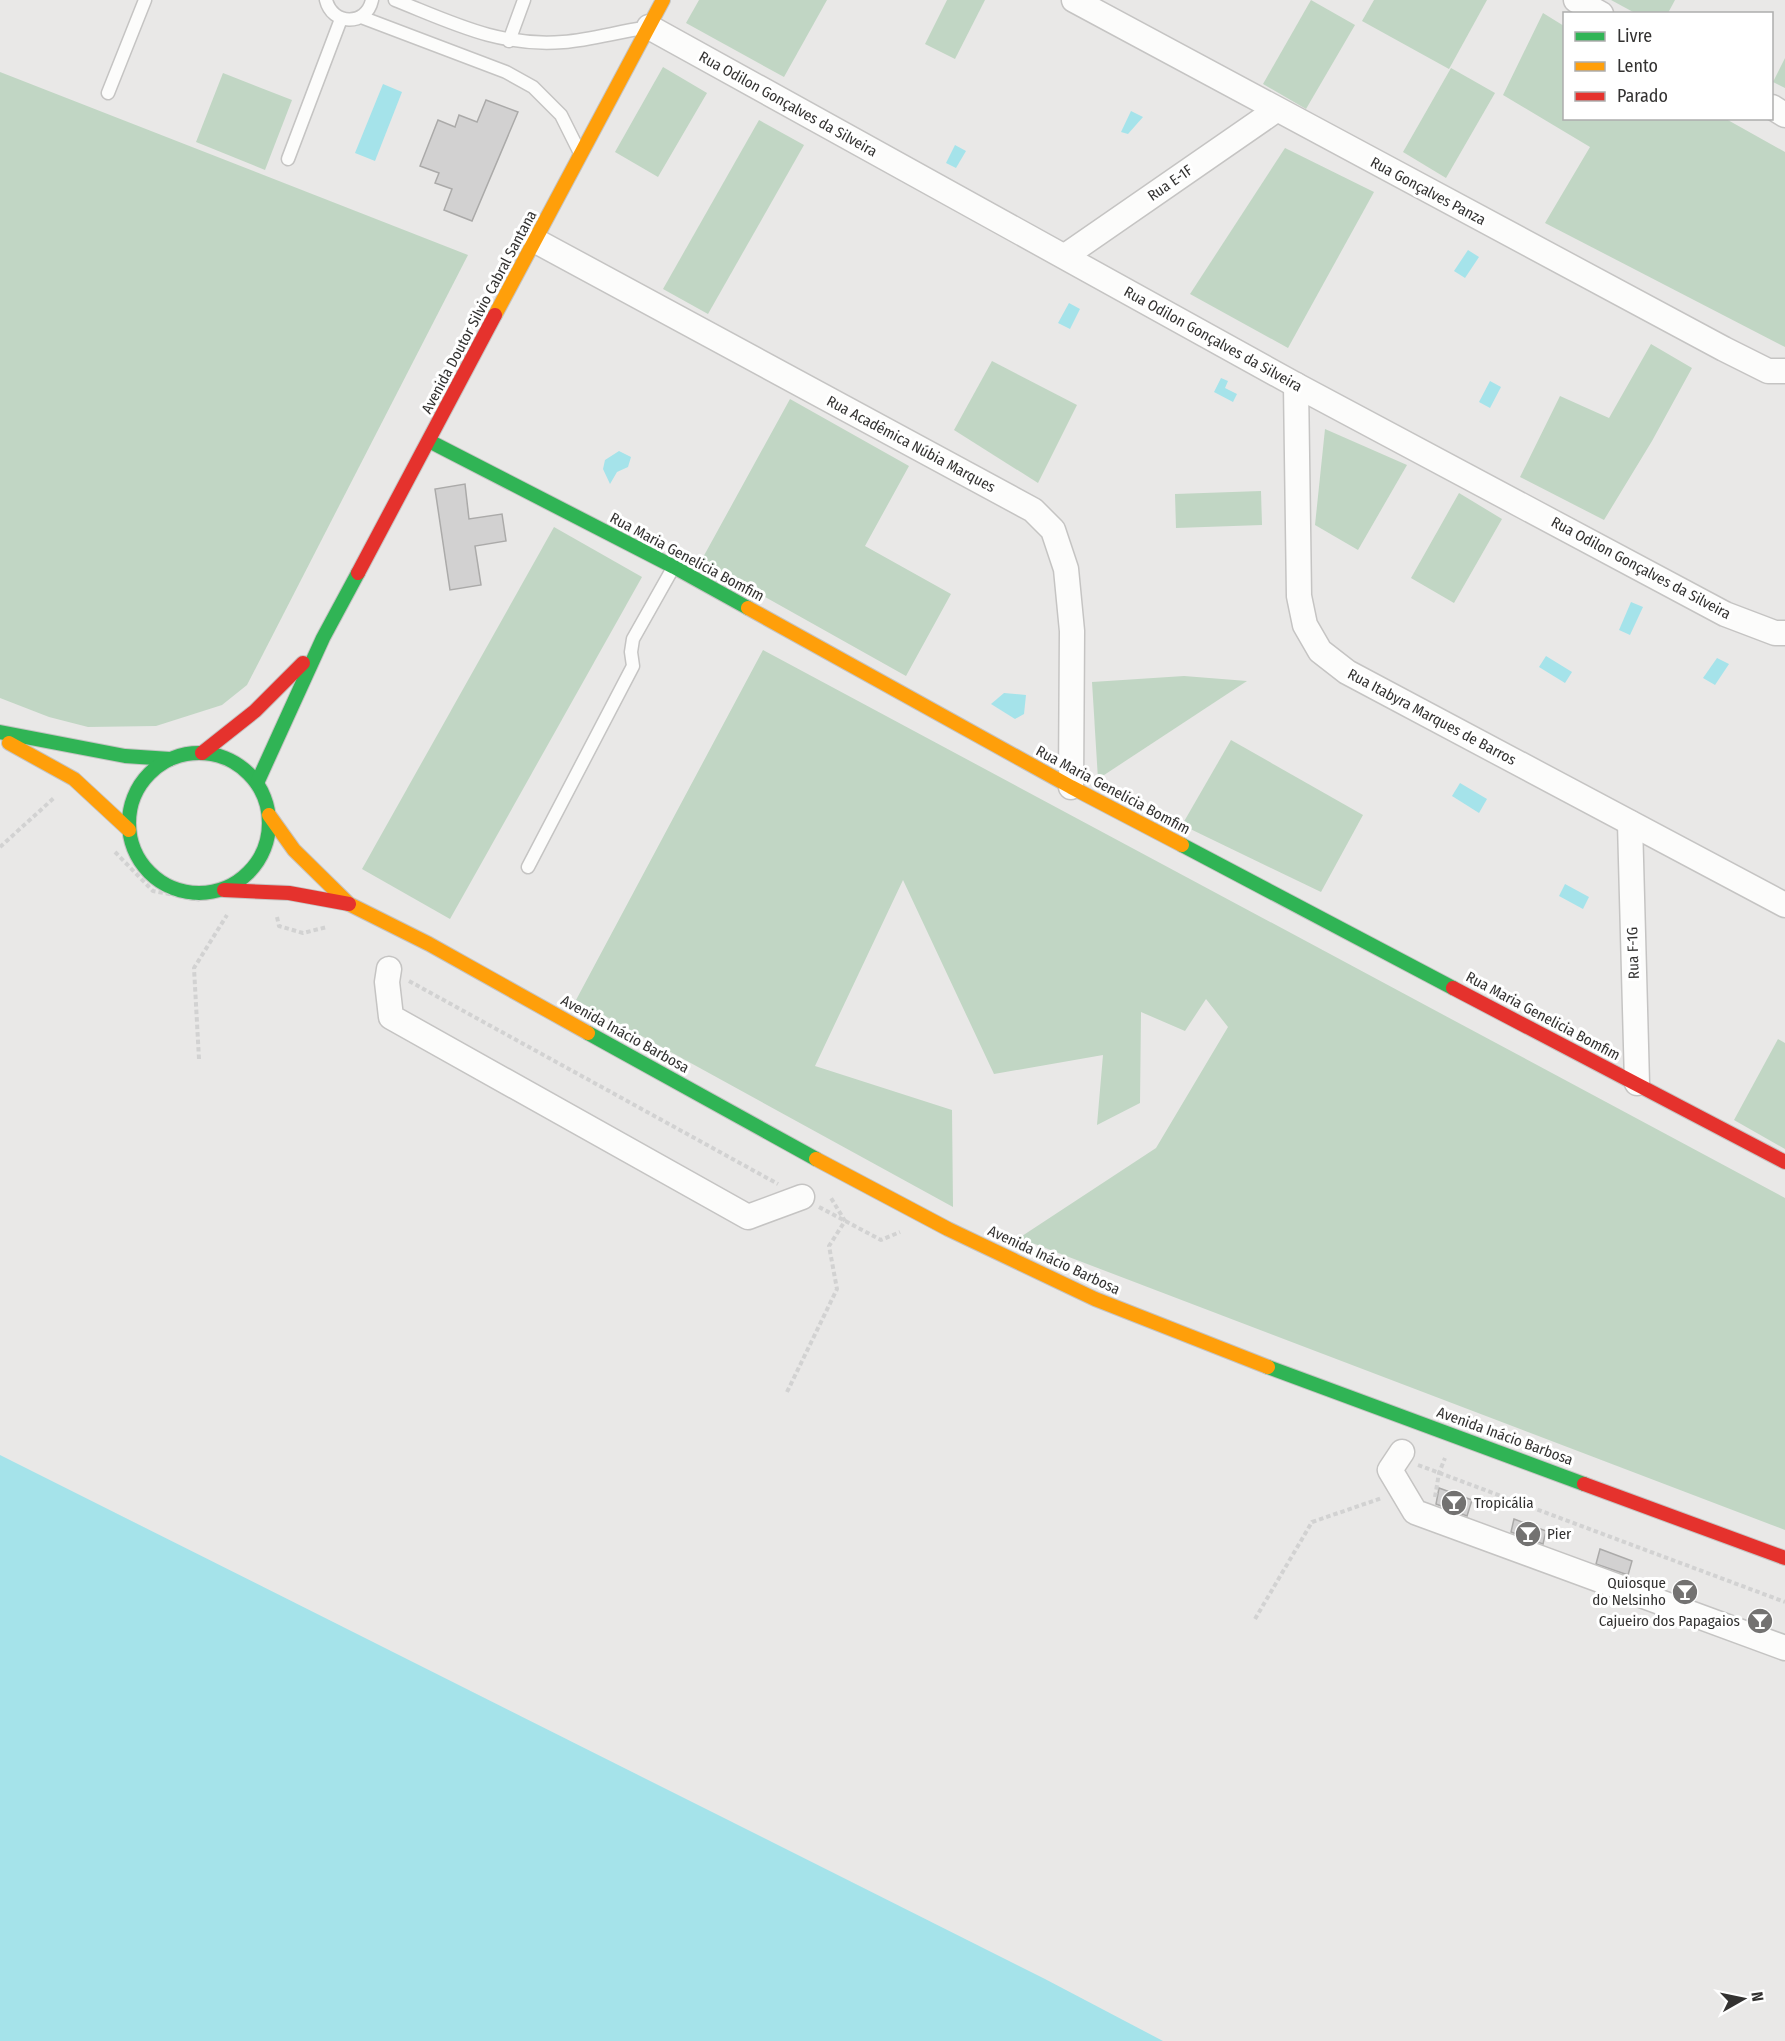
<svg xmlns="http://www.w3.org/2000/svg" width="1785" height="2041" font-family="'Fira Sans Condensed',sans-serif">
  <rect width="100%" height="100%" fill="#e9e8e7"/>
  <g fill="#c1d6c4">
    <path d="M699,0H827L784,77L686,23Z"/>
    <path d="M947,0H985L955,59L925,44Z"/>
    <path d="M1311,0L1355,25L1306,109L1263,84Z"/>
    <path d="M1374,0H1487L1449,69L1362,21Z"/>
    <path d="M1611,0H1675L1668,13H1635Z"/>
    <path d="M1543,13L1564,26V118L1726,119L1785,152V347L1545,223L1590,147L1503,95Z"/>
    <path d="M1785,58V88L1773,82Z"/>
    <path d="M663,67L707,93L658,177L615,152Z"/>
    <path d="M1451,68L1495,93L1446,178L1403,152Z"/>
    <path d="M0,72L468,255L247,685L222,705L156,726L88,727L49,717L0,698Z"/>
    <path d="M223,73L292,100L265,170L196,142Z"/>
    <path d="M759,120L804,145L708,314L663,289Z"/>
    <path d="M1285,148L1374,192L1288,348L1190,294Z"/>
    <path d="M1651,344L1692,368L1652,441L1604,520L1520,477L1560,396L1609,418Z"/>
    <path d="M992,361L1077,405L1038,483L954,430Z"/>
    <path d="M790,399L909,466L865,546L951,594L906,676L701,561Z"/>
    <path d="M1325,429L1407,465L1358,550L1315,525Z"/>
    <path d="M1261,491L1262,525L1176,528L1175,494Z"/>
    <path d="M1459,493L1502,519L1454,603L1411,578Z"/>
    <path d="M554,527L642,577L450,919L362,869Z"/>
    <path d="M763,650L1785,1198V1530L1019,1238L1156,1148L1228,1027L1206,999L1185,1031L1141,1012L1140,1103L1097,1125L1103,1055L994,1074L903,880L815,1066L952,1110L953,1207L576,1000Z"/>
    <path d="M1184,676L1247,681L1098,779L1092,682Z"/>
    <path d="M1231,740L1363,815L1321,892L1182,825Z"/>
    <path d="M1778,1039L1785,1043V1149L1734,1120Z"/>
  </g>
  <g fill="#a5e3ea">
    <path d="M383,84L402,92L375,161L355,153Z"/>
    <path d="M1131,111L1143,117L1128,134L1121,132Z"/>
    <path d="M955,145L966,151L956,168L946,163Z"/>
    <path d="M1468,250L1479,257L1465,278L1454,271Z"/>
    <path d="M1069,303L1080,309L1070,329L1058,323Z"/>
    <path d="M1221,378L1228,381L1225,388L1237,394L1233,402L1214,392Z"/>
    <path d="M1490,381L1501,387L1490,408L1479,402Z"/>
    <path d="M619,451L631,457L628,467L617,472L610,484L603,469L605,460Z"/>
    <path d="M1631,602L1643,607L1630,635L1619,630Z"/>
    <path d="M1546,656L1572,672L1565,683L1539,667Z"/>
    <path d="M1717,658L1729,664L1715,685L1703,678Z"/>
    <path d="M1004,693L1026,695L1024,714L1015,719L991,704Z"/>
    <path d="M1460,783L1487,799L1479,813L1452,796Z"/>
    <path d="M1565,884L1589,897L1583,909L1559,896Z"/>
    <path d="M0,1455L1045,1979L1163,2041H0Z"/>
  </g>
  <g fill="#d2d1d1" stroke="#abaaa9" stroke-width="1.5">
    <path d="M486,100L518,112L472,221L444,210L452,189L435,183L439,173L420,166L438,120L455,127L459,115L477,122Z"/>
    <path d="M465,484L469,519L502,514L506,541L475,546L481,585L450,590L435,489Z"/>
    <path d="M1439,1488L1472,1500L1467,1516L1436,1504Z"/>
    <path d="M1514,1519L1546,1531L1543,1544L1511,1532Z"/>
    <path d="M1600,1549L1632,1561L1628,1575L1596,1564Z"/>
  </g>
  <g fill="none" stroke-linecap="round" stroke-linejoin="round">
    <g stroke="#c5c4c3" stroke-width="15">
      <g id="lane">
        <path d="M326,0C332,25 366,27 372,0"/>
        <path d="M395,0C453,23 499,47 563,42C590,40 617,32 644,28"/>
        <path d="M361,17L506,72L533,87L561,115L579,151"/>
        <path d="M509,41L524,0"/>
        <path d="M108,93L145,0"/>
        <path d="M288,159L341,19"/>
        <path d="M528,867L633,666L631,652L633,639L673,568"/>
      </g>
    </g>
    <g stroke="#c5c4c3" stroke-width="27">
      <g id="street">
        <path d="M1074,0L1724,349L1768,371H1785"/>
        <path d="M1576,0L1601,14"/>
        <path d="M649,27L1296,385L1725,614L1775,633H1785"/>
        <path d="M1772,107L1785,115"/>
        <path d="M536,241L1033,510L1053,530L1066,569L1072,631L1071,787"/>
        <path d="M1065,256L1276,110"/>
        <path d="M1296,385L1299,596L1305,625L1320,651L1347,672L1785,905"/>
        <path d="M1630,823L1637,1083"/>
        <path d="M389,969L387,982L391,1017L748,1217L802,1197"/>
        <path d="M1402,1452L1390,1470L1415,1512L1785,1648"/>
      </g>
    </g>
    <g stroke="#c5c4c3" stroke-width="16">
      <g id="fast">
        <path d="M429,441L674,567L748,608"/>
        <path d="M0,732L125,756L170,759"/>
        <circle cx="199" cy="823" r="70"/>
        <path d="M257,783L323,638L358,573"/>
        <path d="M1182,845L1453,988"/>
        <path d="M588,1033L816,1159"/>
        <path d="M1268,1367L1584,1484"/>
      </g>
    </g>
    <g stroke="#c5c4c3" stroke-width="16">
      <g id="slow">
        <path d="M495,315L663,0"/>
        <path d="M748,608L1071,787L1182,845"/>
        <path d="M9,743L74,779L129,830"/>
        <path d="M269,815L294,850L349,904L429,944L588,1033"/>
        <path d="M816,1159L948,1229L1095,1299L1268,1367"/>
      </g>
    </g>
    <g stroke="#c5c4c3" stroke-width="16">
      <g id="jam">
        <path d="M358,573L495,315"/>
        <path d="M202,753L255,711L303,663"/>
        <path d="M224,890L289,893L349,904"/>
        <path d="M1453,988L1785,1162"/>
        <path d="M1584,1484L1785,1558"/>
      </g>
    </g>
    <g stroke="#d2d2d2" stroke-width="4" stroke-dasharray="4.5 3" stroke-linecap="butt">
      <path d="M0,847L55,797"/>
      <path d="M115,852L153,891L201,900"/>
      <path d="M277,917L279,926L303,933L327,927"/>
      <path d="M409,981L778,1184"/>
      <path d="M199,1059L194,968L227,915"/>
      <path d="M819,1207L881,1240L900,1232"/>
      <path d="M787,1392L837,1289L829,1246L845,1221L831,1198"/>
      <path d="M1418,1465L1785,1602"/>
      <path d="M1435,1497L1439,1473L1445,1458"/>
      <path d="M1255,1619L1312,1522L1382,1498"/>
    </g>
    <use href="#lane" stroke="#fcfcfb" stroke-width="12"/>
    <use href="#street" stroke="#fcfcfb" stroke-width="24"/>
    <use href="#fast" stroke="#30b455" stroke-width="14"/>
    <use href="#slow" stroke="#ff9f0a" stroke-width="14"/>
    <use href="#jam" stroke="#e5322d" stroke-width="14"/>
  </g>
  <defs>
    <g id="bar-disc" transform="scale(1.35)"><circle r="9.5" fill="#737271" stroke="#fff"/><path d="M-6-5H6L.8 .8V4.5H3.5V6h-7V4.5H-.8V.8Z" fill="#fff"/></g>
  </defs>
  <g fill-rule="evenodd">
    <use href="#bar-disc" x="1454" y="1503"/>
    <use href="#bar-disc" x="1528" y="1534"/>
    <use href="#bar-disc" x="1685" y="1592"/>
    <use href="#bar-disc" x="1760" y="1621"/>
  </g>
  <g text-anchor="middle" stroke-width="6" stroke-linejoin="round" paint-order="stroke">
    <g font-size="15" fill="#333231" stroke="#fff">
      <text transform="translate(788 104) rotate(29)" y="5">Rua Odilon Gonçalves da Silveira</text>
      <text transform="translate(1170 183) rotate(-35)" y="5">Rua E-1F</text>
      <text transform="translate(1428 191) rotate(28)" y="5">Rua Gonçalves Panza</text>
      <text transform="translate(479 312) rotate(-62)" y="5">Avenida Doutor Silvio Cabral Santana</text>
      <text transform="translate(1213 339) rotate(29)" y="5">Rua Odilon Gonçalves da Silveira</text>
      <text transform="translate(911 444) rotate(28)" y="5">Rua Acadêmica Núbia Marques</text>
      <text transform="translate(687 557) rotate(28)" y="5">Rua Maria Genelicia Bomfim</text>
      <text transform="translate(1641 568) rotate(28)" y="5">Rua Odilon Gonçalves da Silveira</text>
      <text transform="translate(1432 717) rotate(28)" y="5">Rua Itabyra Marques de Barros</text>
      <text transform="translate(1113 790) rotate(28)" y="5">Rua Maria Genelicia Bomfim</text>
      <text transform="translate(1633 953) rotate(-92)" y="5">Rua F-1G</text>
      <text transform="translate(1543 1016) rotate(28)" y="5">Rua Maria Genelicia Bomfim</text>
      <text transform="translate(625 1034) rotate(29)" y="5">Avenida Inácio Barbosa</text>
      <text transform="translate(1054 1260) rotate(25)" y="5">Avenida Inácio Barbosa</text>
      <text transform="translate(1505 1436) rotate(20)" y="5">Avenida Inácio Barbosa</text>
    </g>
    <g font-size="15" fill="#333231" stroke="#fff" text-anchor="start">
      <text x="1474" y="1508">Tropicália</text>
      <text x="1547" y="1539">Pier</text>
      <text x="1666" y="1588" text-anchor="end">Quiosque<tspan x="1666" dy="17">do Nelsinho</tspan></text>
      <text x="1740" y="1626" text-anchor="end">Cajueiro dos Papagaios</text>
    </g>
  </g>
  <rect x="1563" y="12" width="210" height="108" fill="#ffffff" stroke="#adadad" stroke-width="1.5"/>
  <rect x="1575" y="32" width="30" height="9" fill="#30b455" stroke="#adadad" stroke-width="1.5"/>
  <text x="1617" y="42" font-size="18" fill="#333231">Livre</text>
  <rect x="1575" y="62" width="30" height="9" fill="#ff9f0a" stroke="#adadad" stroke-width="1.5"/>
  <text x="1617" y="72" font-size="18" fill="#333231">Lento</text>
  <rect x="1575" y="92" width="30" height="9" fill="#e5322d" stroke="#adadad" stroke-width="1.5"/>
  <text x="1617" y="102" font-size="18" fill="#333231">Parado</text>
  <g transform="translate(1743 1999) rotate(81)" stroke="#ffffff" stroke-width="4.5" paint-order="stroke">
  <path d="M0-4.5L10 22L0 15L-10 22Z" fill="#333231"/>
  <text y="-9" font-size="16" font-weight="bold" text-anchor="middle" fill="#333231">N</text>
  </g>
</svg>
